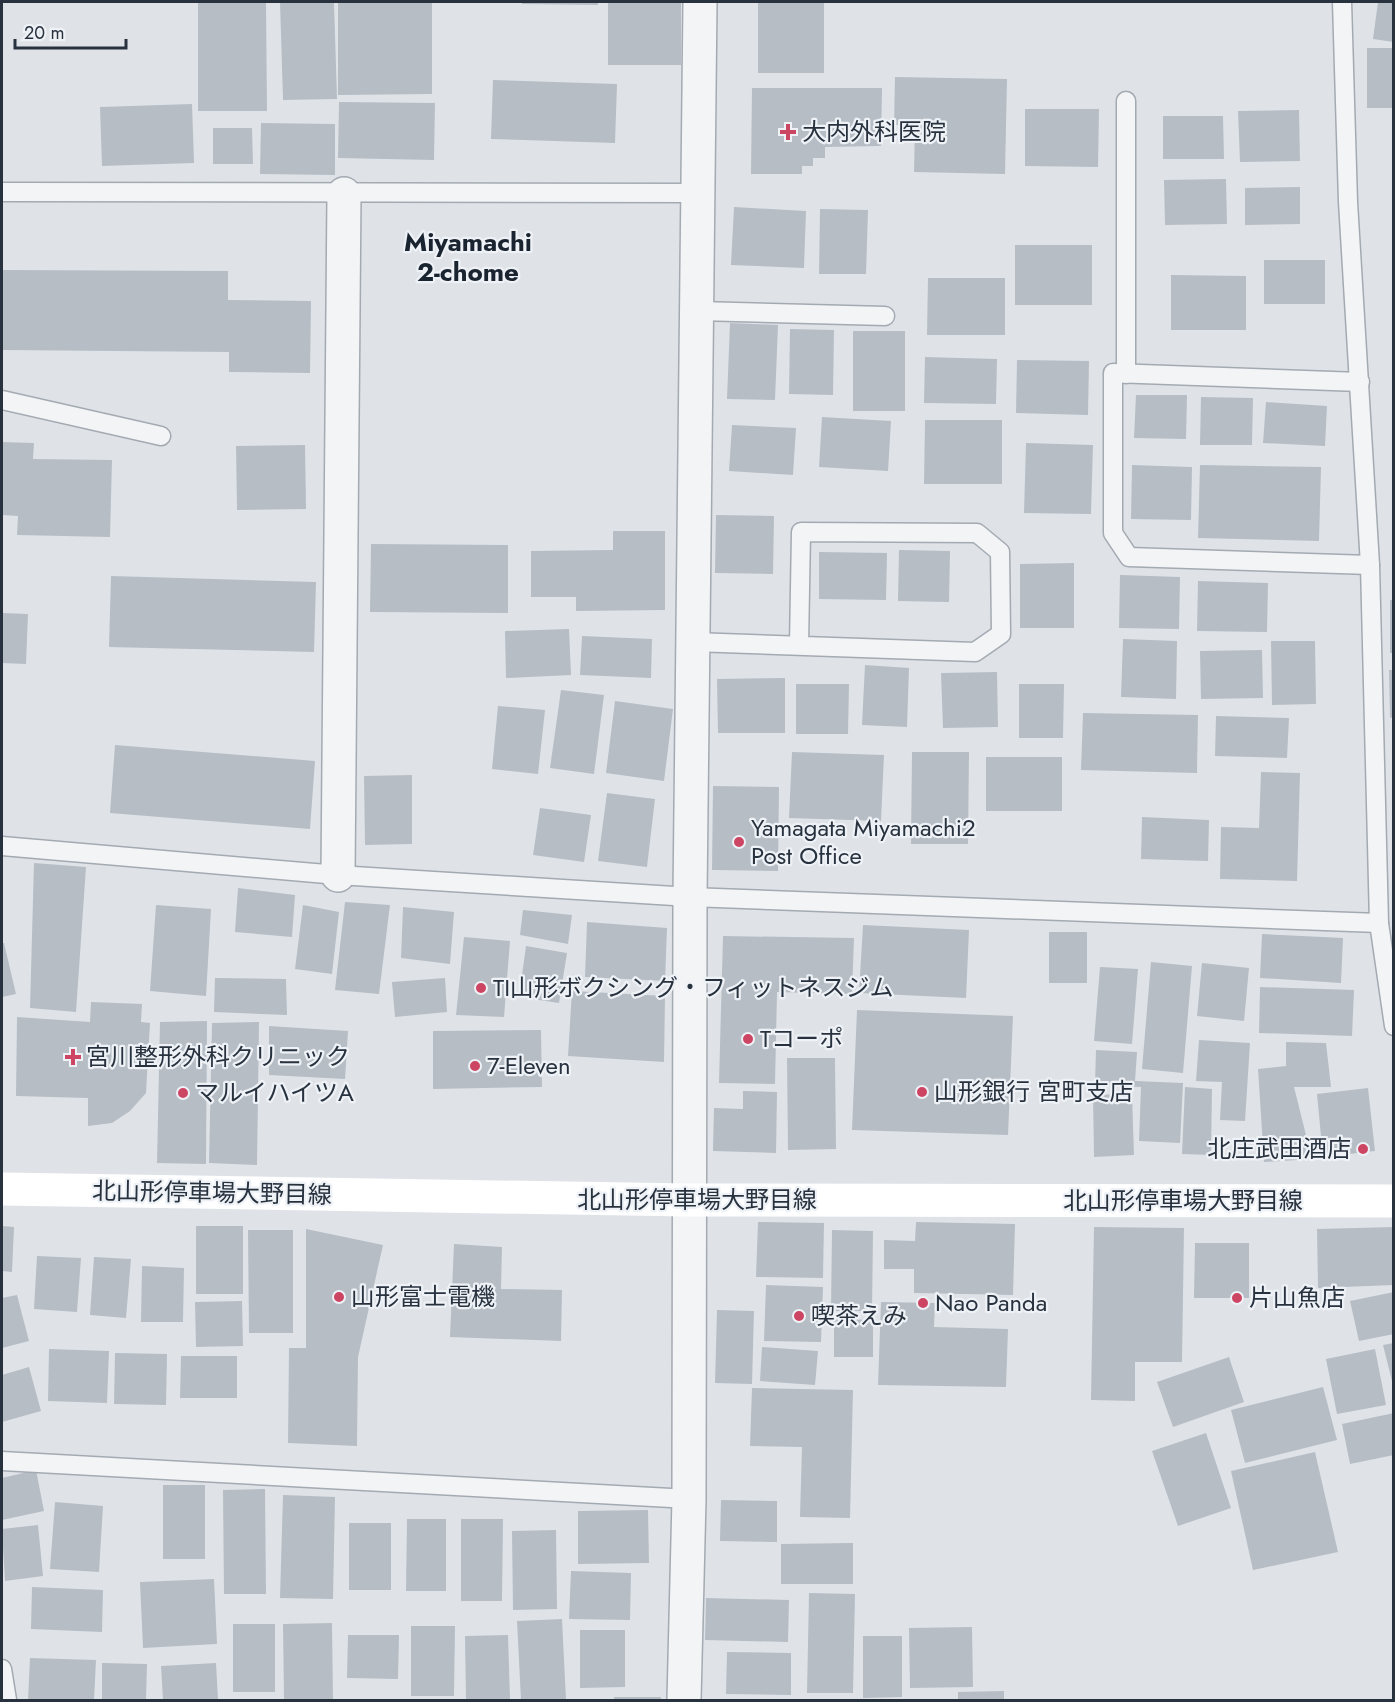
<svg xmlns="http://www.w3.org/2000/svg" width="1395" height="1702" font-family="Jost,'Noto Sans JP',sans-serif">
  <rect width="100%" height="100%" fill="#dfe3e8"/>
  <g fill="#b6bdc5">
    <path d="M198,2H266L267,111H198Z"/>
    <path d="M280,2H334L337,99L283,100Z"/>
    <path d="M338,2H432V94L338,95Z"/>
    <path d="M522,2H598V5L522,4Z"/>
    <rect x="608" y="2" width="73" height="63"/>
    <rect x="758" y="2" width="66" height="71"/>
    <path d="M1378,2H1394V42L1373,39Z"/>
    <rect x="1367" y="48" width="27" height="60"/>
    <path d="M895,77L1007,79L1005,174L914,172L915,125H894Z"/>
    <path d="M493,80L617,84L615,143L491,139Z"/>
    <path d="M752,88H882L881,146L825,147V158H813V166H802V174H751Z"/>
    <path d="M339,102L435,103L434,160L338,158Z"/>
    <path d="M192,104L194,163L102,166L100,107Z"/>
    <path d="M1025,109H1099L1098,167L1025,166Z"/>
    <path d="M1299,110L1300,161L1240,162L1238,111Z"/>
    <path d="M1163,116H1223L1224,159H1163Z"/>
    <path d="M261,123L335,124V175L260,174Z"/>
    <path d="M213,128H252L253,164H213Z"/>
    <path d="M1226,179L1227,224L1165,225L1164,180Z"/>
    <path d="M1300,187V224L1245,225V188Z"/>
    <path d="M734,207L806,211L804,268L731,265Z"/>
    <path d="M820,209L868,210L866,274H819Z"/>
    <rect x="1015" y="245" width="77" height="60"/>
    <rect x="1264" y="260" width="61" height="44"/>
    <path d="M2,270L228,271V300L311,301L310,373L229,372V352L2,350Z"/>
    <path d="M1171,275L1246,276V330H1171Z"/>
    <path d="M928,278H1005V335H927Z"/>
    <path d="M730,323L778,325L775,400L727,399Z"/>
    <path d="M790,329L834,330L833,395L789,394Z"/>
    <rect x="853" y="331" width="52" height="80"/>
    <path d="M925,357L997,359L996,404L924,403Z"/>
    <path d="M1017,360L1089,361L1088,415L1016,413Z"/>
    <path d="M1136,395H1187L1186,439L1134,438Z"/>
    <path d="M1201,397L1253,398L1252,445H1200Z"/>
    <path d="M1266,402L1327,406L1325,446L1263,443Z"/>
    <path d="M822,417L891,421L888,471L819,467Z"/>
    <path d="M925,420H1002V484H924Z"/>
    <path d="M732,425L796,428L793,475L729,471Z"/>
    <path d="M2,442L34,443L33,459L112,460L110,537L17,535L18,516L2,515Z"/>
    <path d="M1026,443L1093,445L1091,514L1024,513Z"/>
    <path d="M305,445L306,509L237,510L236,446Z"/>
    <path d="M1132,465L1192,467L1191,520L1131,519Z"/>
    <path d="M1200,465L1321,467L1319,541L1198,538Z"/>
    <path d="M716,515L774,516L773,574L715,573Z"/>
    <path d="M613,531H665V610L576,611V597H531V551L613,550Z"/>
    <path d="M371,544L508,545V613L370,612Z"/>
    <path d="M899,550L950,551L949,602L898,601Z"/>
    <path d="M819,552L887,553L886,600L819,599Z"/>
    <path d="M1074,563V628H1020V564Z"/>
    <path d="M1120,575L1180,577L1179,629L1119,628Z"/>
    <path d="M111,576L316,582L314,652L109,647Z"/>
    <path d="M1198,581L1268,583L1267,632L1197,631Z"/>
    <rect x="1390" y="600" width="4" height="53"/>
    <path d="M2,613L28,614L26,664L2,663Z"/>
    <path d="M569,629L571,675L506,678L505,631Z"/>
    <path d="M582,636L652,639L651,678L580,675Z"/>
    <path d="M1123,639L1177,641L1176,699L1121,697Z"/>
    <path d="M1271,641H1315L1316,704L1272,705Z"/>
    <path d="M1262,650L1263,698L1201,699L1200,651Z"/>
    <path d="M865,665L909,668L907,727L862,725Z"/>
    <path d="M1389,670H1394V717L1390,718Z"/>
    <path d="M997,672L998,727L943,728L941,673Z"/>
    <path d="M785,678V733H718L717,679Z"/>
    <path d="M796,684H849L848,734H796Z"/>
    <path d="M1019,684H1064L1063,738H1019Z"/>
    <path d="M561,690L604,695L594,774L550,768Z"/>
    <path d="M615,701L673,709L664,781L606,773Z"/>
    <path d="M498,706L545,710L538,774L492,769Z"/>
    <path d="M1083,713L1198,715L1197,773L1081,770Z"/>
    <path d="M1216,716L1289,718L1287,758L1215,756Z"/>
    <path d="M115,745L315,761L310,829L110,813Z"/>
    <path d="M792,752L884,755L881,821L789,818Z"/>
    <path d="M912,752H969L968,844H911Z"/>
    <rect x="986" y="757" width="76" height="54"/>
    <path d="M1261,772L1300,773L1297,881L1220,879L1221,827L1259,828Z"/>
    <path d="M412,775V844L365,845L364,776Z"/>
    <path d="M713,786L779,787L778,871L712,870Z"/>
    <path d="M607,793L655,799L647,867L598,861Z"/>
    <path d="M540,808L591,815L584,862L533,855Z"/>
    <path d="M1142,817L1209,820L1208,861L1141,859Z"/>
    <path d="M34,863L86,867L76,1012L30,1008Z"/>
    <path d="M238,888L295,895L292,937L235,932Z"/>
    <path d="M345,902L390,905L379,994L335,990Z"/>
    <path d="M156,905L211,909L206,996L150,991Z"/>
    <path d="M303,905L339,912L332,974L295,969Z"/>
    <path d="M403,907L454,912L450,964L401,958Z"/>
    <path d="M523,910L572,915L568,944L520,935Z"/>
    <path d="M587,922L667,928L665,981L585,977Z"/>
    <path d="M863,925L969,930L966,998L859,993Z"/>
    <rect x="1049" y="932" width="38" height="51"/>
    <path d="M1262,934L1343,938L1341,983L1260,978Z"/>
    <path d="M723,936L854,938L852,994L777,992L775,1084L719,1083Z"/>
    <path d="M464,937L510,941L504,1017L456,1015Z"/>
    <path d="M2,943H4L16,994L2,997Z"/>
    <path d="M526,946L567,953L559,1003L519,997Z"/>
    <path d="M1151,962L1192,966L1183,1073L1142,1069Z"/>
    <path d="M1202,963L1249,968L1244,1021L1197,1016Z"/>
    <path d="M1100,967L1138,969L1132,1044L1094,1041Z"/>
    <path d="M215,978L286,979L287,1015L214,1012Z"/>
    <path d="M445,978L447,1012L395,1017L392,982Z"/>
    <path d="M1260,987L1354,990L1352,1036L1259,1033Z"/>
    <path d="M572,991L665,996L664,1062L568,1056Z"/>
    <path d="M91,1002L142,1004L141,1022L150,1023L146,1093L130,1111L112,1123L88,1126V1098L16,1096L17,1017L90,1022Z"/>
    <path d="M857,1010L1013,1016L1008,1135L852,1130Z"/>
    <path d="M207,1021L206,1164L157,1163L160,1022Z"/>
    <path d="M259,1022L257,1165L209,1163L212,1023Z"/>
    <path d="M269,1026L348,1031L345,1079L269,1075Z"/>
    <path d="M541,1030L542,1087L433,1089V1031Z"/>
    <path d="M1199,1040L1250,1043L1245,1121L1220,1120L1222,1082L1196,1081Z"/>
    <path d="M1286,1042L1326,1043L1331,1087H1294L1312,1159L1264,1162L1258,1069L1286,1066Z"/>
    <path d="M1096,1050L1137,1052L1135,1081L1183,1083L1180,1143L1139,1141L1141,1087L1095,1085Z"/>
    <path d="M787,1058H835L836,1149L788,1150Z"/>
    <path d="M1185,1087L1212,1089L1211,1155L1182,1154Z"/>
    <path d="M1368,1088L1375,1151L1323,1157L1317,1094Z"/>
    <path d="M743,1091L777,1092L776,1153L713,1151L714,1108L743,1109Z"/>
    <path d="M1132,1094L1134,1155L1094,1157L1093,1095Z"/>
    <path d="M758,1222L824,1223L823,1278L756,1277Z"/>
    <path d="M916,1222L1015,1224L1013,1295L914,1293V1269H884V1240L915,1241Z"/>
    <path d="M2,1226L14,1227L12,1272L2,1271Z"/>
    <rect x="196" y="1226" width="47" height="68"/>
    <path d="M1094,1227L1184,1228L1182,1362H1135V1401L1091,1400Z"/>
    <path d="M1394,1227V1285L1318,1288L1317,1229Z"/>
    <path d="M306,1229L383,1245L358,1357L357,1446L288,1443L289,1348H306Z"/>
    <path d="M248,1230H293V1333H249Z"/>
    <path d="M832,1230L873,1231L872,1311H831Z"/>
    <path d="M1195,1243H1249V1298H1194Z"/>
    <path d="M454,1244L502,1247L501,1289L562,1290L561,1341L450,1337Z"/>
    <path d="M37,1256L81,1258L77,1312L34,1309Z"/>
    <path d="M94,1257L131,1259L126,1318L90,1315Z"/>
    <path d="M142,1266L184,1268L183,1322H141Z"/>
    <path d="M766,1285L823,1287L821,1342L764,1341Z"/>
    <path d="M1394,1292V1334L1359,1341L1350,1301Z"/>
    <path d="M17,1295L29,1341L2,1348V1298Z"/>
    <path d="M242,1301L243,1346L196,1347L195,1302Z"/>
    <path d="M881,1302L935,1303L934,1327L1008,1329L1006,1387L878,1385Z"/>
    <path d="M717,1310L754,1311L752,1384L715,1383Z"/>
    <path d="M834,1319L873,1320V1357H834Z"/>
    <path d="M1394,1343V1385H1393L1383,1345Z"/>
    <path d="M762,1347L818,1351L815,1385L760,1381Z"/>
    <path d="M49,1349L109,1351L107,1403L48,1401Z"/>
    <path d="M1375,1349L1386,1405L1337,1414L1326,1359Z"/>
    <path d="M115,1353L167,1354L166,1405L114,1404Z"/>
    <path d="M181,1356H237V1398H180Z"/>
    <path d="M1229,1357L1244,1402L1173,1427L1157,1382Z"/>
    <path d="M29,1367L41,1411L2,1422V1375Z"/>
    <path d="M1323,1387L1337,1440L1245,1463L1231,1410Z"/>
    <path d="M752,1388L853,1390L850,1518L800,1517L802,1447L750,1446Z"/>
    <path d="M1394,1413V1455L1350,1464L1342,1424Z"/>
    <path d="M1206,1433L1231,1508L1178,1526L1152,1451Z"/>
    <path d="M1315,1452L1338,1552L1253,1570L1231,1471Z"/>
    <path d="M36,1470L44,1511L2,1520V1478Z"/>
    <rect x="163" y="1485" width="42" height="74"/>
    <path d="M265,1489L266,1594H224L223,1490Z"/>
    <path d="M283,1495L335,1497L333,1599L280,1598Z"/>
    <path d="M721,1500L777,1501V1542L720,1541Z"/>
    <path d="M55,1502L103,1506L99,1572L50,1569Z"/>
    <path d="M648,1510L649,1563L578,1564V1511Z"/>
    <path d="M407,1519H446V1591H406Z"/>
    <path d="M461,1519H503L502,1601H461Z"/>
    <rect x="349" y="1523" width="42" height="67"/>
    <path d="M38,1525L43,1576L5,1581L2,1529Z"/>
    <path d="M556,1530L557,1609L513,1610L512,1531Z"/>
    <path d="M853,1543V1584H781V1544Z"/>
    <path d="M571,1571L631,1573L630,1620L569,1619Z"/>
    <path d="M214,1579L217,1644L143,1648L140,1582Z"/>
    <path d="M32,1587L103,1590L102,1632L31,1629Z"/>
    <path d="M809,1593L855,1594L853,1693H807Z"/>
    <path d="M706,1598L789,1600L788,1642L705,1640Z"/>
    <path d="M562,1619L566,1700H521L517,1621Z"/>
    <path d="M332,1623L333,1700H284L283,1624Z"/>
    <rect x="233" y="1624" width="42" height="68"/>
    <path d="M411,1626H455L454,1696H411Z"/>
    <path d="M972,1627L973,1687L910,1688L909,1628Z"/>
    <path d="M580,1630H625V1687L580,1688Z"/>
    <path d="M348,1635H399L398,1679L347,1678Z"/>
    <path d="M508,1635L510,1699L466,1700L465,1636Z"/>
    <path d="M863,1636H902V1697L863,1698Z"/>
    <path d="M727,1652L791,1653V1695L726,1694Z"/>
    <path d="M30,1658L96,1660L94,1700H28Z"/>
    <path d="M102,1663L147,1664L146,1700H102Z"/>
    <path d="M216,1663L218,1700H163L161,1666Z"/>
    <path d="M1004,1691V1700H958V1692Z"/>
    <rect x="614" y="1697" width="47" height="3"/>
  </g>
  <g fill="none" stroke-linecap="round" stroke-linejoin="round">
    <g stroke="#a4aab2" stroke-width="21">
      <g id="lane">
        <path d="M1342,2L1348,202L1370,565L1379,923L1394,1026"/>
        <path d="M1126,101V374"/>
        <path d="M2,192L699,193"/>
        <path d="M698,311L885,316"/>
        <path d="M1360,382L1113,373V533L1129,557L1370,565"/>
        <path d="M2,400L161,436"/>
        <path d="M693,642L975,652L1001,634L1000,552L977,533L801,532L799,645"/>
        <path d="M2,846L338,875L690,897L1379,923"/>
        <path d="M2,1461L689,1499"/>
        <path d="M2,1669L7,1700"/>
      </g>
    </g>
    <g stroke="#a4aab2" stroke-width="36">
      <g id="street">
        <path d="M338,875L344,194"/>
        <path d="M684,1700L689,1499L690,897L700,2"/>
      </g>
    </g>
    <use href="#lane" stroke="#f2f4f6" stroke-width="18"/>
    <use href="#street" stroke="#f2f4f6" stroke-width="33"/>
    <path stroke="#fff" stroke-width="33" d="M2,1189L688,1200L1394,1201"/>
  </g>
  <g fill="#cc4563" stroke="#eef2f6" stroke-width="2">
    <path d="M785 123h6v6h6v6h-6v6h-6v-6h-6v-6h6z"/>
    <circle cx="739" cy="842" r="6"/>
    <circle cx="481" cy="988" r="6"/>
    <circle cx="748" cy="1039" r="6"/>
    <path d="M70 1048h6v6h6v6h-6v6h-6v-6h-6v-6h6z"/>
    <circle cx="475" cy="1066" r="6"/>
    <circle cx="922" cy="1092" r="6"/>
    <circle cx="183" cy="1093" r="6"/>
    <circle cx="1363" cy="1149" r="6"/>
    <circle cx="339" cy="1297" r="6"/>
    <circle cx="1237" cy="1298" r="6"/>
    <circle cx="923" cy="1303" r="6"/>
    <circle cx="799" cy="1316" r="6"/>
  </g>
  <g text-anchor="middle" stroke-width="4.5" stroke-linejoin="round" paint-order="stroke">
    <g font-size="24" fill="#28323f" stroke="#eef2f6" text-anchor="start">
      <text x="802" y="140">大内外科医院</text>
      <text x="751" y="836">Yamagata Miyamachi2<tspan x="751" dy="28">Post Office</tspan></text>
      <text x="493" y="996">TI山形ボクシング・フィットネスジム</text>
      <text x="760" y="1047">Tコーポ</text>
      <text x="86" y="1065">宮川整形外科クリニック</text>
      <text x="487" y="1074">7-Eleven</text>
      <text x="934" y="1100">山形銀行 宮町支店</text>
      <text x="195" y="1101">マルイハイツA</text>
      <text x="1351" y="1157" text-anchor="end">北庄武田酒店</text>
      <text x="351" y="1305">山形富士電機</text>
      <text x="1249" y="1306">片山魚店</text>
      <text x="935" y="1311">Nao Panda</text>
      <text x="811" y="1324">喫茶えみ</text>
    </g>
    <g font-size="24" fill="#28323f" stroke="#eef2f6">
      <text transform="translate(212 1193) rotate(1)" y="8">北山形停車場大野目線</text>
      <text x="697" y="1208">北山形停車場大野目線</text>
      <text x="1183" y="1209">北山形停車場大野目線</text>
    </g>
    <g font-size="26" font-weight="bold" fill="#1a2330" stroke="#eef2f6">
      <text x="468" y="251">Miyamachi<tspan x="468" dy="30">2-chome</tspan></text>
    </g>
  </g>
  <rect width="1395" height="1702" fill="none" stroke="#28323f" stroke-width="6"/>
  <path d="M15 39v9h111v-9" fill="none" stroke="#28323f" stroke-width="3"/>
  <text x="24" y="39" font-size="18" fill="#28323f" stroke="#eef2f6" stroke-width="4.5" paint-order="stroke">20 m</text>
</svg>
